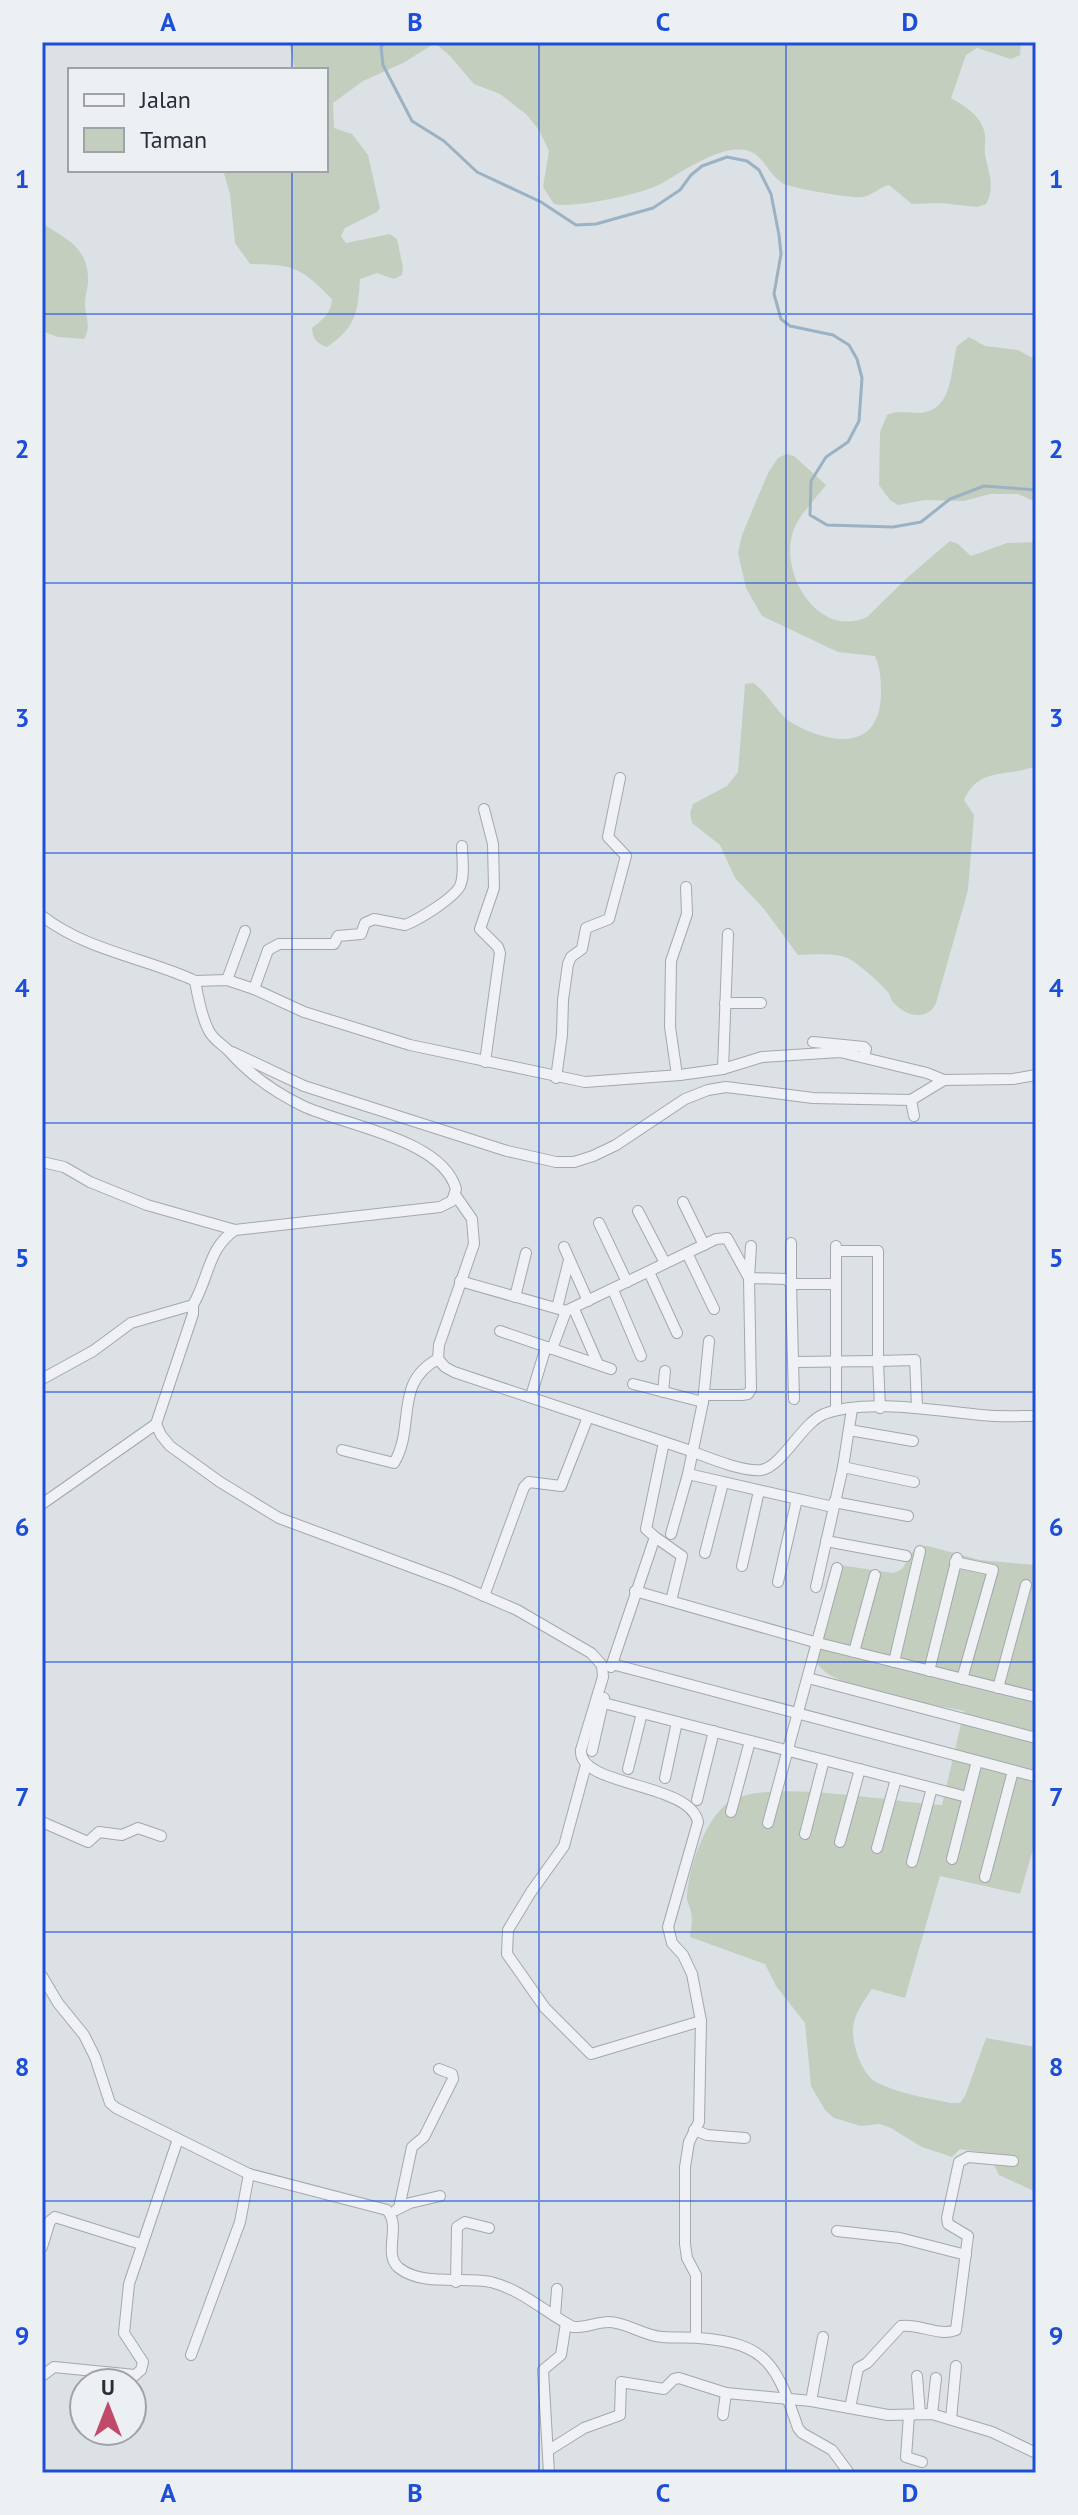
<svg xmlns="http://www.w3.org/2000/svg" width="1078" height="2515" font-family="'PT Sans',sans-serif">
  <rect width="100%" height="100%" fill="#dce1e5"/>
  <g fill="#c4cebe">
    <path d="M289,42H1021L1020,55L1011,59L977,48L966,55L951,98C965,106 983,117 985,135C986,141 984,148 985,154C988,172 996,187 986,204L977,207L941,203L912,204L889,185C879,187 872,196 862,197C855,199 791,188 784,184C762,171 765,146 732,150C713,152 682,171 666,181C649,193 574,209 554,204L543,187L549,151L539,130L527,115L500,94L474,84L450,56L435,43L403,63L363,81L333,103L334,128L352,134L368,155L380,208L377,212L345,228L341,236L346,243L390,234L397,239L403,267L402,275L394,279L377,273L360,279C358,313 356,327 327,347C316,343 313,339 312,328C323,319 331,314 332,299C300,267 295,265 250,264L235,243L230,194L223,170H326V70H295Z"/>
    <path d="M42,223C64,238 87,246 88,277C89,286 85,294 85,302C85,317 92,326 84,339L58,337L42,331Z"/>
    <path d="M969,337L985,346L1018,350L1036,360V502L1018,494H990L964,501L925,500L898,505L890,500L879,485L880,432L887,415C898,410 908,413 919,413C954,411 950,370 957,346Z"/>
    <path d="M786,454L794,456L826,485C816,499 798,515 793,532C779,575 819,639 867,617L908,577L950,541L958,544L971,556L1007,543L1036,542V766C1007,778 979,766 964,800L974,815L968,890L936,1003C928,1021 906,1017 894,1003C890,999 891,997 888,992C881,984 858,963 849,959C836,952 812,955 798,955L764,909L735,878L720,845L692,823L690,813L693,804L727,786L738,772L745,684L753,683C768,693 779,716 792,723C831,745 881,752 881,692C881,679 880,667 875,656L838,652L762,616L746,588L738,553L742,535L768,473L778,458Z"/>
    <path d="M916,1546H928L980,1560L1036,1565V1839L1020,1894L940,1876L905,1998L872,1989C864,2000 854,2015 853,2028C852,2045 862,2076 878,2083C900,2094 927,2098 951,2103H960L965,2096L986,2038L1036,2047V2192L999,2175L989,2154L960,2149L952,2157L922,2147L889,2127L879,2124L861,2126L834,2118L825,2110L811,2086L805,2023L776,1986L765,1964L690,1937C691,1929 693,1920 691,1912C690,1906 686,1901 687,1895C689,1867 705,1819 729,1802C767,1777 895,1803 942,1805L964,1711C932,1704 839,1691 819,1666C816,1662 813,1654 811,1649L839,1565L894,1573L902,1569Z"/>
  </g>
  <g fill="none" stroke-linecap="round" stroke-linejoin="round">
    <path stroke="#9ab2c3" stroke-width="3" d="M386,42L381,47L383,65L412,121L444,141L477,172L541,202L576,225L596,224L653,208L680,190L691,175L702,166L727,157L747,161L759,170L771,194L779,235L781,254L774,294L781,319L790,326L833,335L849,345L857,359L862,378L859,421L848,442L826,457L811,481L810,515L827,525L893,527L921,522L950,499L984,486L1036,490"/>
    <g stroke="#a2a8ae" stroke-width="12">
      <g id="minor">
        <path d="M484,809L493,844L494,888L480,929L498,947L500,953L485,1062"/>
        <path d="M42,916C86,950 141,957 191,979L195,981C198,997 201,1015 208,1029C212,1039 222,1044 229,1051C249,1074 276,1093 303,1106C346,1126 442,1139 456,1189L452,1201L440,1207L235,1230C208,1248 209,1278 193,1305L131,1323L93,1351L42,1379"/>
        <path d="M227,980L245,931"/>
        <path d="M195,981L227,980L254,989L304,1012L410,1045L585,1082L680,1075L723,1069L762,1057L840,1052L927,1073L944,1080"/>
        <path d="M254,989L268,950L279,944H334L338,936L361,934L365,923L374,919L405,925C418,920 453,899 460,886C465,875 462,858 462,846"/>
        <path d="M725,1003H761"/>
        <path d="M813,1042L864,1047L866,1049L864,1056"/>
        <path d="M232,1052L304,1086L507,1151L556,1162H574L593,1156L616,1145L685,1099L708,1090L726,1087L813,1098L911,1100L944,1080L1013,1079L1036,1075"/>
        <path d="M723,1069L728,934"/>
        <path d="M677,1075L670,1027L671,961L687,914L686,887"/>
        <path d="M556,1078L562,1035L563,1000L568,964L571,957L582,949L586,928L609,919L626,856L608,837L620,778"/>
        <path d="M911,1100L914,1116"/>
        <path d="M42,1162L64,1167L90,1182L147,1205L235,1230"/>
        <path d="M456,1196L472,1219L474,1244L439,1345L438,1359L445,1367L454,1372C531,1397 608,1424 685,1449C705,1456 741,1472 761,1470C782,1467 801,1424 824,1414C866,1398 937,1411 981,1415C999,1417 1018,1416 1036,1416"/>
        <path d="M683,1202L704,1245"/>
        <path d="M638,1211L665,1263"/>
        <path d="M599,1223L627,1282"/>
        <path d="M791,1243V1284H836"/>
        <path d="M751,1246L749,1278L786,1279L791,1284L794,1399"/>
        <path d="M836,1246V1410"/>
        <path d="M564,1247L588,1301"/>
        <path d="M836,1251H878V1361L915,1360L917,1406"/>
        <path d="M687,1253L714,1309"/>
        <path d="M649,1272L677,1333"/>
        <path d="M460,1281L566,1311L716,1239L727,1238L749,1278L751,1389L748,1394L742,1395H704"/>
        <path d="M613,1290L641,1356"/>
        <path d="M515,1297L526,1253"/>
        <path d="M193,1305V1314L156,1424L161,1435L170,1446L220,1482L279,1518L452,1582L517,1610L591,1653L602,1665L603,1677L581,1750C578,1787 690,1782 698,1822L668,1927L672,1943L683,1955L692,1974L701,2021L699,2122L689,2142L685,2167V2244L687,2258L696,2275V2337"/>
        <path d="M557,1308L569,1260"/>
        <path d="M574,1309L598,1364"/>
        <path d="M500,1331L611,1369"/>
        <path d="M709,1341L703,1402L688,1474L833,1507"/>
        <path d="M552,1349L566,1311"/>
        <path d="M793,1362L878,1361L880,1408"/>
        <path d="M633,1384L703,1402"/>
        <path d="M663,1392L665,1371"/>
        <path d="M531,1396L546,1347"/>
        <path d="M849,1430L913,1441"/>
        <path d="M342,1450L394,1463C416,1426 393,1383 438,1359"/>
        <path d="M843,1467L914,1482"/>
        <path d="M834,1502L908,1516"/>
        <path d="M42,1504L156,1424"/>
        <path d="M671,1534L688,1474"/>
        <path d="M655,1537L682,1556L671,1601"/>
        <path d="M826,1541L906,1556"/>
        <path d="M705,1553L723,1483"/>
        <path d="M955,1562L993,1570L962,1679"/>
        <path d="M742,1566L759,1491"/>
        <path d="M778,1582L797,1499"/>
        <path d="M816,1587L843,1467L852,1409"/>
        <path d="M635,1591L818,1643L1036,1697"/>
        <path d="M484,1596L524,1487L529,1482L561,1486L588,1417"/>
        <path d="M854,1652L875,1575"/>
        <path d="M894,1662L920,1551"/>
        <path d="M612,1664L1034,1776"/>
        <path d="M611,1667L655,1537L646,1529L664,1442"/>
        <path d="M929,1671L957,1558"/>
        <path d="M808,1678L1036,1738"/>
        <path d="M998,1688L1026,1585"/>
        <path d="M596,1701L967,1797"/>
        <path d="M592,1751L604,1698"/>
        <path d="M586,1765L564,1846L531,1892L508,1930L507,1954L545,2008L591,2054L701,2021"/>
        <path d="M628,1769L642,1713"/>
        <path d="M665,1778L677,1722"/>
        <path d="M697,1800L714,1731"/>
        <path d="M731,1812L750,1741"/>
        <path d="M42,1822L88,1842L99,1832L122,1835L138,1828L161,1836"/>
        <path d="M768,1823L837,1568"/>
        <path d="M805,1834L824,1760"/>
        <path d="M840,1842L860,1769"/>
        <path d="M877,1848L896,1779"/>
        <path d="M952,1859L977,1761"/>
        <path d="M912,1862L932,1788"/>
        <path d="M985,1877L1013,1771"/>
        <path d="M42,1976L58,2003L84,2035L95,2057L110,2103L116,2108L249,2174L387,2210C402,2227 382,2254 399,2268C423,2287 464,2276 491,2282C522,2290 545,2312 573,2327C585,2328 597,2322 609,2322C626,2322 644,2336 662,2337C675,2338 687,2337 699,2338C769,2343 777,2367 798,2428L802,2433L832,2450L849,2473"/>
        <path d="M694,2130L707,2135L745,2138"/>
        <path d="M399,2208L412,2147L424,2137L453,2079L452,2074L439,2069"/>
        <path d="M396,2210L410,2203L440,2196"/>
        <path d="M837,2231L900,2238L966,2255"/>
        <path d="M42,2247L50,2221L55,2217L141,2244"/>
        <path d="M456,2282L457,2227L465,2222L489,2228"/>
        <path d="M555,2316L557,2289"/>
        <path d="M191,2355L240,2222L249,2174"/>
        <path d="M42,2376L54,2367L135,2375"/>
        <path d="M917,2376L920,2414"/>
        <path d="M126,2383L141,2370L143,2362L124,2333L129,2284L178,2139"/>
        <path d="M811,2401L823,2337"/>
        <path d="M850,2408L858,2368L867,2363L901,2326C918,2323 940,2337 956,2330L968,2236L948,2224L947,2218L959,2162L968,2157L1013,2161"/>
        <path d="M932,2414L936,2378"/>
        <path d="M723,2415L726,2393L811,2401L888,2415L932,2414L992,2432L1036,2453"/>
        <path d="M909,2415L906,2457L922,2462"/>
        <path d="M951,2419L956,2366"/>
        <path d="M99,2433L100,2431"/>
        <path d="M549,2450L584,2428L620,2415L621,2382L664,2389L674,2379L679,2378L726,2393"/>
        <path d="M549,2473L543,2370L561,2355L566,2323"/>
      </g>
    </g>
    <use href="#minor" stroke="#eff1f4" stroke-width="10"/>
  </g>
  <path fill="none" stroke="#1d4ed8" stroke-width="2" stroke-opacity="0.55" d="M292,42V70M539,42V2473M786,42V2473M292,170V2473M42,314H1036M42,583H1036M42,853H1036M42,1123H1036M42,1392H1036M42,1662H1036M42,1932H1036M42,2201H1036"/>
  <rect width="1078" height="2515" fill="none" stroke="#ecf0f3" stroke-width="88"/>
  <rect x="68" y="68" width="260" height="104" fill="#ecf0f3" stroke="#9da3a9" stroke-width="2"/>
  <rect x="84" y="94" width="40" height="12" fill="#eff1f4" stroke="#9da3a9" stroke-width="2"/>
  <text x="140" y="108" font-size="24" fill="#27303a">Jalan</text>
  <rect x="84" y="128" width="40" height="24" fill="#c4cebe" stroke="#9da3a9" stroke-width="2"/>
  <text x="140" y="148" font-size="24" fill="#27303a">Taman</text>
  <g transform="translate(108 2407)"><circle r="38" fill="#ecf0f3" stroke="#9da3a9" stroke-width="2"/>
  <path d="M0-6L14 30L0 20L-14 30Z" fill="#c14a6a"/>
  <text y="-12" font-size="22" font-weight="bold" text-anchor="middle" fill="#27303a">U</text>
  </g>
  <rect x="44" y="44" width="990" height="2427" fill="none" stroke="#1d4ed8" stroke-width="3"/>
  <g font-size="26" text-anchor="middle" font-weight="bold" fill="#1d4ed8">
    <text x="168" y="31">A</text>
    <text x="415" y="31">B</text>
    <text x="663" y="31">C</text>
    <text x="910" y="31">D</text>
    <text x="22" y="188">1</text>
    <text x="1056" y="188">1</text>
    <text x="22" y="458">2</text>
    <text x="1056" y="458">2</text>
    <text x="22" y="727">3</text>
    <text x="1056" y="727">3</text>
    <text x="22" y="997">4</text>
    <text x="1056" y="997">4</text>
    <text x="22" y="1267">5</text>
    <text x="1056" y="1267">5</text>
    <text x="22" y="1536">6</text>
    <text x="1056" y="1536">6</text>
    <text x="22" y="1806">7</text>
    <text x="1056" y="1806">7</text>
    <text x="22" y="2076">8</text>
    <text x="1056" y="2076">8</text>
    <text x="22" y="2345">9</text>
    <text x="1056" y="2345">9</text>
    <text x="168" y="2502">A</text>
    <text x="415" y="2502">B</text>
    <text x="663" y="2502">C</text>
    <text x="910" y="2502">D</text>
  </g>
</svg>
